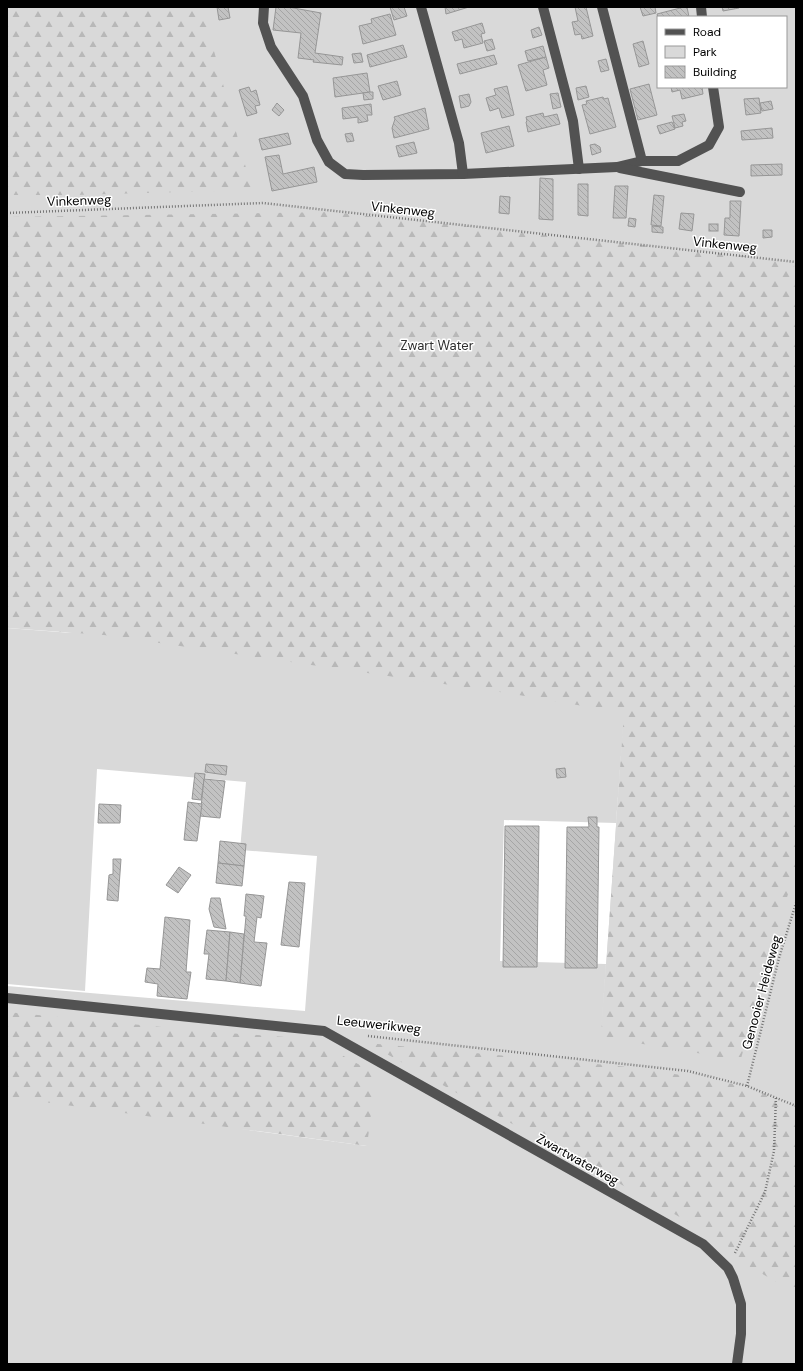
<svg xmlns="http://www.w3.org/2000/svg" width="803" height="1371" font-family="'DM Sans',sans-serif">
  <defs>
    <pattern id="forest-firs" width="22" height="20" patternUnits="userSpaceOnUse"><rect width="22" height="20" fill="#d9d9d9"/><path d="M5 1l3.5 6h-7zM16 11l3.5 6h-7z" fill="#b8b8b8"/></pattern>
    <pattern id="building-back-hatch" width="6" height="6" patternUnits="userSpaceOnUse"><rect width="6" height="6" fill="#c2c2c2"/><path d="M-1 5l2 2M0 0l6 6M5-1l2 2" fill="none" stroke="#a5a5a5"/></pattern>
  </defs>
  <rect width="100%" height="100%" fill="#fff"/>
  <path fill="#d9d9d9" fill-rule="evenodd" d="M7,7H796V1364H7V986L305,1011L317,856L240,850L246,782L97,769L85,991L7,984V628L72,633L7,623ZM658,17H786V87H658ZM624,715L601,1035L606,964L500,961L504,820L616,823ZM241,1129L367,1142V1146Z"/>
  <g fill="url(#forest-firs)">
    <path d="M7,7H202L252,190L75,195H7Z"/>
    <path d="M331,212L794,261L796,334V866L740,1062L709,1055L601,1037L624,713L513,694L104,635L7,628V217Z"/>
    <path d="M7,1012L213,1032L313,1039L376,1074L367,1146L7,1097Z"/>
    <path d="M367,1043L639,1068L739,1085L787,1101L796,1094V1293L738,1260L729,1247L703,1230Z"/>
  </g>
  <g fill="url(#building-back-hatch)" stroke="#969696">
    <path d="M217,7H228L230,18L219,20Z"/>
    <path d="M276,7H288L321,13L315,53L343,57L342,65L313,62L314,60L298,58L301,33L273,30Z"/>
    <path d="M390,7H404L407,16L394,20Z"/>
    <path d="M445,7H469L446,14Z"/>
    <path d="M575,7H586L593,36L582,39L581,34L575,35L572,22L578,21Z"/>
    <path d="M640,7H655L656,13L643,16Z"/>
    <path d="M684,7H687L689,17H658L657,14Z"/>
    <path d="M722,7H739V8L723,11Z"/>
    <path d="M390,14L396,35L363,44L359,26L372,23L371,19Z"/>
    <path d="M482,23L485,33L481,34L483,43L464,48L462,39L455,41L452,32Z"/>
    <path d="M539,27L542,35L533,38L531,30Z"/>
    <path d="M492,39L495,49L487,51L484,41Z"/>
    <path d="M643,41L649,64L639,67L633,44Z"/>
    <path d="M403,45L407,57L370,67L367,55Z"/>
    <path d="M543,46L546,57L528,61L525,51Z"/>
    <path d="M361,53L363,62L354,63L352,54Z"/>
    <path d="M494,55L497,64L460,74L457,64Z"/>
    <path d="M546,57L549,68L543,70L547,85L526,91L518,65Z"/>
    <path d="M606,59L609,70L601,72L598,61Z"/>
    <path d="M367,73L370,92L335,97L333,78Z"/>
    <path d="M397,81L401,95L383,100L378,86Z"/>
    <path d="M649,84L657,115L638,120L630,89Z"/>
    <path d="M507,86L514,115L502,118L499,108L490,111L486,98L496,95L494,89Z"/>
    <path d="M586,86L589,97L578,100L576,88Z"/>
    <path d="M249,87L251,92L256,90L260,105L255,106L257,113L247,116L239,90Z"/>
    <path d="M671,87H702L703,94L682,99L680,90L672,92Z"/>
    <path d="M370,92H373V99L364,100L363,93Z"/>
    <path d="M558,93L561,107L553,109L550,94Z"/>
    <path d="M469,94L471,102L469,106L461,108L459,96Z"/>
    <path d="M603,97L604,99L608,98L616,127L590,134L582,105L587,104L586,101Z"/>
    <path d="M759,98L761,113L746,115L744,99Z"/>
    <path d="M771,101L773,109L762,111L760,103Z"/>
    <path d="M277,103L284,110L279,116L272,110Z"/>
    <path d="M371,104L372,115H367L368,121L358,123V117L343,119L342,108Z"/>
    <path d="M425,108L429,129L394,138L392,128L395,119L394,117Z"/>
    <path d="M543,113L544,117L557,114L560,124L528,132L526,122L527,121L526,117Z"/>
    <path d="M684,114L686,121L682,122L683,126L675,128L672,116Z"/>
    <path d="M672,122L675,129L660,134L657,126Z"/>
    <path d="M509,126L514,146L486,153L481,133Z"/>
    <path d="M772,128L773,138L742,140L741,131Z"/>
    <path d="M288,133L291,144L262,150L259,139Z"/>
    <path d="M352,133L354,141L347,142L345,134Z"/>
    <path d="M414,142L417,153L399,157L396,146Z"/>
    <path d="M595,144L600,147L601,152L592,155L590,145Z"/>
    <path d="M279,155L283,174L314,167L317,182L272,191L265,157Z"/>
    <path d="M782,164V175L751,176V165Z"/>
    <path d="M540,178L553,179V220L539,219Z"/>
    <path d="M578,184H588V216L578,215Z"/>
    <path d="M615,186H628L626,218H613Z"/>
    <path d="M654,195L664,196L661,226L651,225Z"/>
    <path d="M500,196L510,197L509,214L499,213Z"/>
    <path d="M730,201H741L739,236L724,235L725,218H730Z"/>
    <path d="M681,213L694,214L692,231L679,229Z"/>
    <path d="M629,218L636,219L635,227L628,226Z"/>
    <rect x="709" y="224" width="9" height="7"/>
    <path d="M652,226L663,227V233L652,232Z"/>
    <path d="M763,230H772V237L763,238Z"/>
    <path d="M206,764L227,766L226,775L205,772Z"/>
    <path d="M565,768L566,777L557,778L556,769Z"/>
    <path d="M195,773L205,774L201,800L192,799Z"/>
    <path d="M204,779L225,781L220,818L200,816Z"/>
    <path d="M188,802L202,804L197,841L184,840Z"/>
    <path d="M99,804L121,805L120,823H98Z"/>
    <path d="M588,817H597V827H599L597,968H565L567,827H589Z"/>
    <path d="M505,826H539L537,967H503Z"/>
    <path d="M220,841L246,844L244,866L218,863Z"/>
    <path d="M113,859H121L118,901L107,900L109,875L113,874Z"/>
    <path d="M218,863L244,866L242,886L216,883Z"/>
    <path d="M179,867L191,875L178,893L166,885Z"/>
    <path d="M289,882L305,883L299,947L281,945Z"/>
    <path d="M246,894L264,896L261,918L257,917L254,942L267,943L261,986L240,983L246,916H244Z"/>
    <path d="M211,898H220L226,929L214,927L209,909Z"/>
    <path d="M165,917L190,920L186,972H191L187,999L157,996L158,984L145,982L147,968L160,969Z"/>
    <path d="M207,930L230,932L226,981L206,979L209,954H204Z"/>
    <path d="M230,932L244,934L240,983L226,981Z"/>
  </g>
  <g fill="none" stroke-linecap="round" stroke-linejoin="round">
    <g stroke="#747474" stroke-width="2.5" stroke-dasharray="1 2" stroke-linecap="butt">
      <path d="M7,213L263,203L796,262"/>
      <path d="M368,1036L688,1071L747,1086L796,1106"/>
      <path d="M747,1086L779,958L796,903"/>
      <path d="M735,1253L765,1192L774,1151L776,1097"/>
    </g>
    <g stroke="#525252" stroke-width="10">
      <path d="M264,7L263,23L271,47L303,96L317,140L329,162L345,174L363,175L463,174L617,167L642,161H678L709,145L719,127L713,87"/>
      <path d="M421,7L459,143L463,174"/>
      <path d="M543,7L573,121L579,169"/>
      <path d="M602,7L642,161"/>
      <path d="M701,7L702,17"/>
      <path d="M620,168L740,192"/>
      <path d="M7,998L324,1031L703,1244L728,1268L733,1278L741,1304V1334L737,1364"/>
    </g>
  </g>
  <g text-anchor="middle" stroke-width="3" stroke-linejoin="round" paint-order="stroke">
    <g font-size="13" fill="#000" stroke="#fff">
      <text transform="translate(79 200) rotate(-2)" y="5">Vinkenweg</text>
      <text transform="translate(403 209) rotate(6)" y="5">Vinkenweg</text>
      <text transform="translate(725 244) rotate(6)" y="5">Vinkenweg</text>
      <text transform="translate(761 992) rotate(-75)" y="5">Genooier Heideweg</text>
      <text transform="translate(379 1024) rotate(6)" y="5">Leeuwerikweg</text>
      <text transform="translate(578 1159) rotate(29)" y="5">Zwartwaterweg</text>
    </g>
    <g font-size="13" fill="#303030" stroke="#fff">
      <text x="437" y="350">Zwart Water</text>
    </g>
  </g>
  <rect width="803" height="1371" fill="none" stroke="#000000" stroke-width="16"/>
  <rect x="657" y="16" width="130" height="72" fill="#ffffff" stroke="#999999"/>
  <rect x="665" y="29" width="20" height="6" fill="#525252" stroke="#999999"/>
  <text x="693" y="36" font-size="12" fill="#000000">Road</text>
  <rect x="665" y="46" width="20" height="12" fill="#d9d9d9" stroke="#999999"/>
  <text x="693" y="56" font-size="12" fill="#000000">Park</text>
  <rect x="665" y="66" width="20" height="12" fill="url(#building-back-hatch)" stroke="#999999"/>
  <text x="693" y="76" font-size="12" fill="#000000">Building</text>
</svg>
